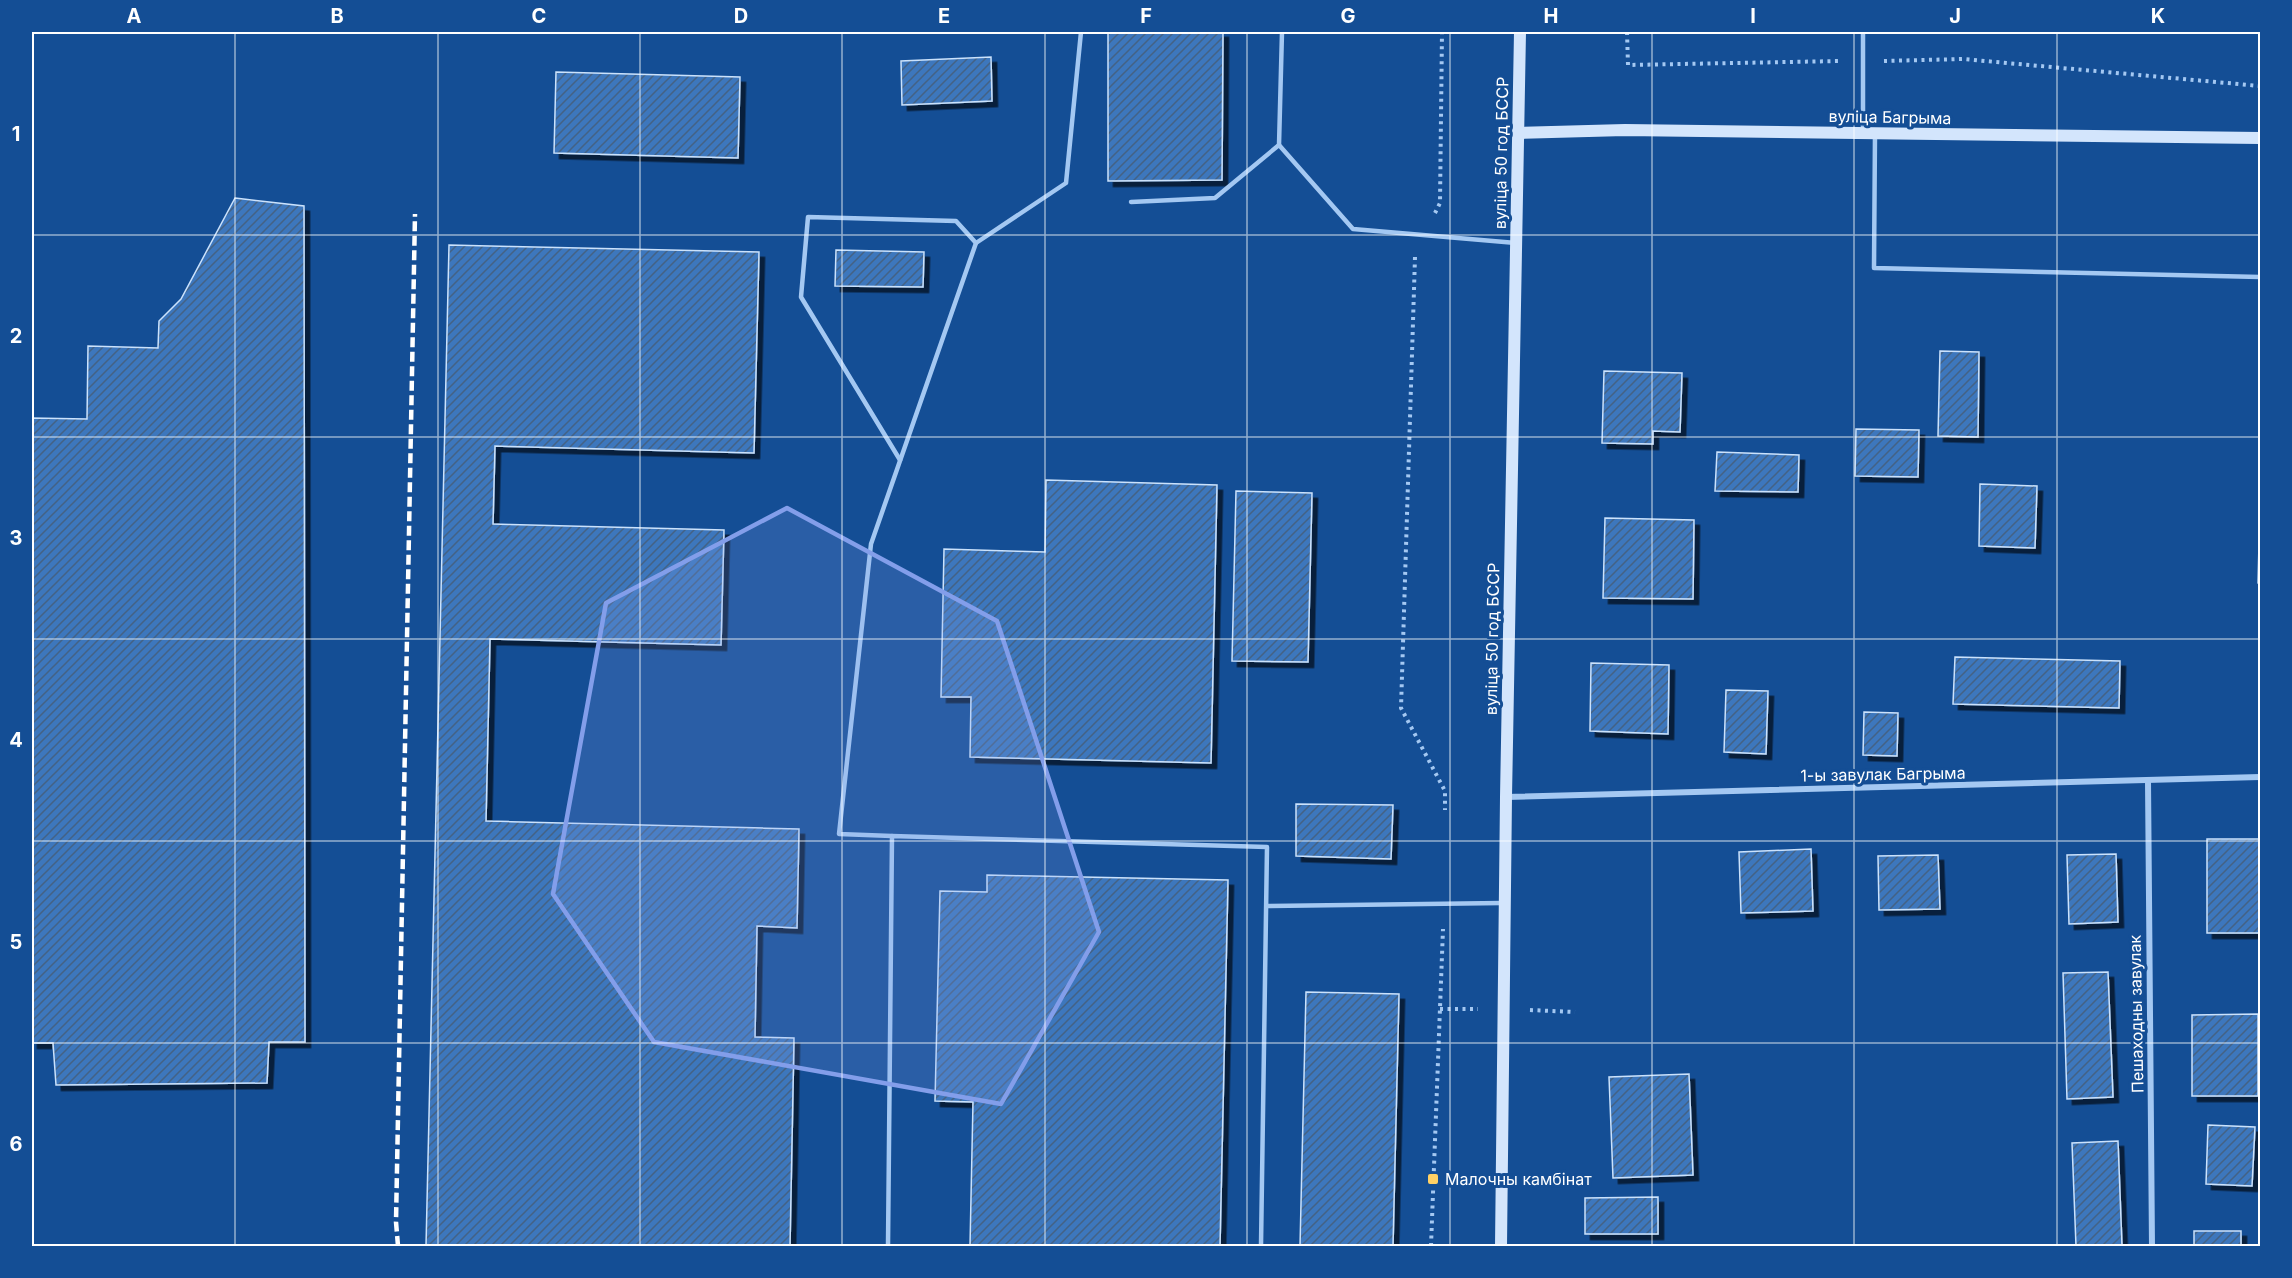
<svg xmlns="http://www.w3.org/2000/svg" width="2292" height="1278" font-family="Inter,sans-serif">
  <defs>
    <pattern id="building-hatch" width="6" height="6" patternUnits="userSpaceOnUse" patternTransform="scale(1.5)"><rect width="6" height="6" fill="#3d77bd"/><path d="M-1 1l2-2M0 6l6-6M5 7l2-2" fill="none" stroke="#446284"/></pattern>
    <filter id="shadow"><feDropShadow dx="5.5" dy="5.5" stdDeviation="0" flood-color="#0009"/></filter>
  </defs>
  <rect width="100%" height="100%" fill="#144e95"/>
  <g fill="url(#building-hatch)" stroke="#cbe2fc" stroke-width="1.5" filter="url(#shadow)">
    <path d="M1108,32H1223L1222,180L1108,181Z"/>
    <path d="M991,57L992,101L902,105L901,61Z"/>
    <path d="M556,72L740,77L738,158L554,153Z"/>
    <path d="M235,198L304,206L305,1042H269L267,1083L56,1085L53,1043H32V418L87,419L88,346L158,348L159,321L181,299Z"/>
    <path d="M449,245L759,252L754,453L495,446L493,524L724,530L721,645L490,639L486,821L799,829L797,928L757,926L755,1037L794,1038L790,1246H426Z"/>
    <path d="M836,250L924,252L923,287L835,286Z"/>
    <path d="M1940,351L1979,352L1978,437L1938,436Z"/>
    <path d="M1604,371L1682,373L1680,432L1653,431V444L1602,443Z"/>
    <path d="M1856,429L1919,430L1918,477L1855,476Z"/>
    <path d="M1717,452L1799,455L1798,492L1715,491Z"/>
    <path d="M1046,480L1217,485L1211,763L970,757L971,697H941L944,549L1045,552Z"/>
    <path d="M1980,484L2037,486L2035,548L1979,546Z"/>
    <path d="M1236,491L1312,493L1308,662L1232,661Z"/>
    <path d="M2260,504V584L2258,583Z"/>
    <path d="M1605,518L1694,520L1693,599L1603,598Z"/>
    <path d="M1955,657L2120,661L2119,708L1953,704Z"/>
    <path d="M1591,663L1669,665L1668,734L1590,731Z"/>
    <path d="M1726,690L1768,691L1766,754L1724,752Z"/>
    <path d="M1864,712L1898,713L1897,756L1863,755Z"/>
    <path d="M1296,804L1393,805L1391,859L1296,856Z"/>
    <rect x="2207" y="839" width="53" height="94"/>
    <path d="M1811,849L1813,911L1741,913L1739,852Z"/>
    <path d="M2116,854L2118,922L2069,924L2067,855Z"/>
    <path d="M1938,855L1940,909L1879,910L1878,856Z"/>
    <path d="M987,875L1228,880L1220,1246H970L973,1102L935,1101L940,891L987,892Z"/>
    <path d="M2108,972L2113,1097L2067,1099L2063,973Z"/>
    <path d="M1306,992L1399,994L1393,1246H1300Z"/>
    <path d="M2258,1014V1096H2192V1015Z"/>
    <path d="M1689,1074L1693,1175L1613,1178L1609,1077Z"/>
    <path d="M2208,1125L2255,1127L2252,1186L2206,1184Z"/>
    <path d="M2118,1141L2122,1246H2076L2072,1143Z"/>
    <path d="M1658,1197V1234H1585V1198Z"/>
    <rect x="2194" y="1231" width="47" height="15"/>
  </g>
  <g fill="none" stroke-linecap="round" stroke-linejoin="round">
    <g stroke="#a4c8f2" stroke-width="4" stroke-dasharray="3 4.5" stroke-linecap="butt">
      <path d="M1627,32L1628,65L1841,61"/>
      <path d="M1884,61L1963,59L2260,86"/>
      <path d="M1435,213L1440,203L1442,32"/>
      <path d="M1415,257L1401,708L1445,791V810"/>
      <path d="M1440,1009H1478"/>
      <path d="M1530,1010L1575,1012"/>
      <path d="M1431,1246L1443,929"/>
    </g>
    <g stroke="#a4c8f2" stroke-width="4.5">
      <path d="M1863,133V32"/>
      <path d="M1875,133L1874,268L2260,277"/>
      <path d="M1279,145L1353,229L1516,243"/>
      <path d="M1131,202L1215,198L1279,145L1282,32"/>
      <path d="M900,460L801,297L808,217L956,221L976,243"/>
      <path d="M892,836L839,834L871,544L976,243L1066,183L1081,32"/>
      <path d="M1268,906L1502,903"/>
      <path d="M888,1246L892,836L1267,847L1261,1246"/>
    </g>
    <g stroke="#a4c8f2" stroke-width="6">
      <path d="M2148,781L2152,1246"/>
      <path d="M1506,797L2260,777"/>
    </g>
    <g stroke="#d3e5fc" stroke-width="12">
      <path d="M1518,133L1625,130L2260,138"/>
      <path d="M1501,1246L1506,797L1520,32"/>
    </g>
    <path stroke="#fff" stroke-width="4.5" stroke-dasharray="10 4.5" stroke-linecap="butt" d="M398,1246L396,1222L415,214"/>
  </g>
  <path fill="#839eea" fill-opacity="0.2" stroke="#839eea" stroke-width="4.5" stroke-linejoin="round" d="M787,508L997,621L1099,932L1001,1104L654,1042L553,894L606,603Z"/>
  <path fill="none" stroke="#fff" stroke-width="1.5" stroke-opacity="0.55" d="M235,32V1246M438,32V1246M640,32V1246M842,32V1246M1045,32V1246M1247,32V1246M1450,32V1246M1652,32V1246M1854,32V1246M2057,32V1246M32,235H2260M32,437H2260M32,639H2260M32,841H2260M32,1043H2260"/>
  <rect fill="#ffd165" stroke="#144e95" stroke-width="2" x="1427" y="1173" width="12" height="12" rx="3"/>
  <g text-anchor="middle" stroke-width="6" stroke-linejoin="round" paint-order="stroke">
    <g font-size="16" fill="#fff" stroke="#144e95">
      <text transform="translate(1890 117) rotate(1)" y="6">вуліца Багрыма</text>
      <text transform="translate(1501 153) rotate(-89)" y="6">вуліца 50 год БССР</text>
      <text transform="translate(1492 639) rotate(-89)" y="6">вуліца 50 год БССР</text>
      <text transform="translate(1883 774) rotate(-1)" y="6">1-ы завулак Багрыма</text>
      <text transform="translate(2136 1014) rotate(-91)" y="6">Пешаходны завулак</text>
    </g>
    <g font-size="16" fill="#fff" stroke="#144e95" text-anchor="start">
      <text x="1445" y="1185">Малочны камбінат</text>
    </g>
  </g>
  <rect width="2292" height="1278" fill="none" stroke="#144e95" stroke-width="66"/>
  <rect x="33" y="33" width="2226" height="1212" fill="none" stroke="#fff" stroke-width="2"/>
  <g font-size="20" text-anchor="middle" font-weight="bold" fill="#fff">
    <text x="134" y="23">A</text>
    <text x="337" y="23">B</text>
    <text x="539" y="23">C</text>
    <text x="741" y="23">D</text>
    <text x="944" y="23">E</text>
    <text x="1146" y="23">F</text>
    <text x="1348" y="23">G</text>
    <text x="1551" y="23">H</text>
    <text x="1753" y="23">I</text>
    <text x="1955" y="23">J</text>
    <text x="2158" y="23">K</text>
    <text x="16" y="141">1</text>
    <text x="16" y="343">2</text>
    <text x="16" y="545">3</text>
    <text x="16" y="747">4</text>
    <text x="16" y="949">5</text>
    <text x="16" y="1151">6</text>
  </g>
</svg>
